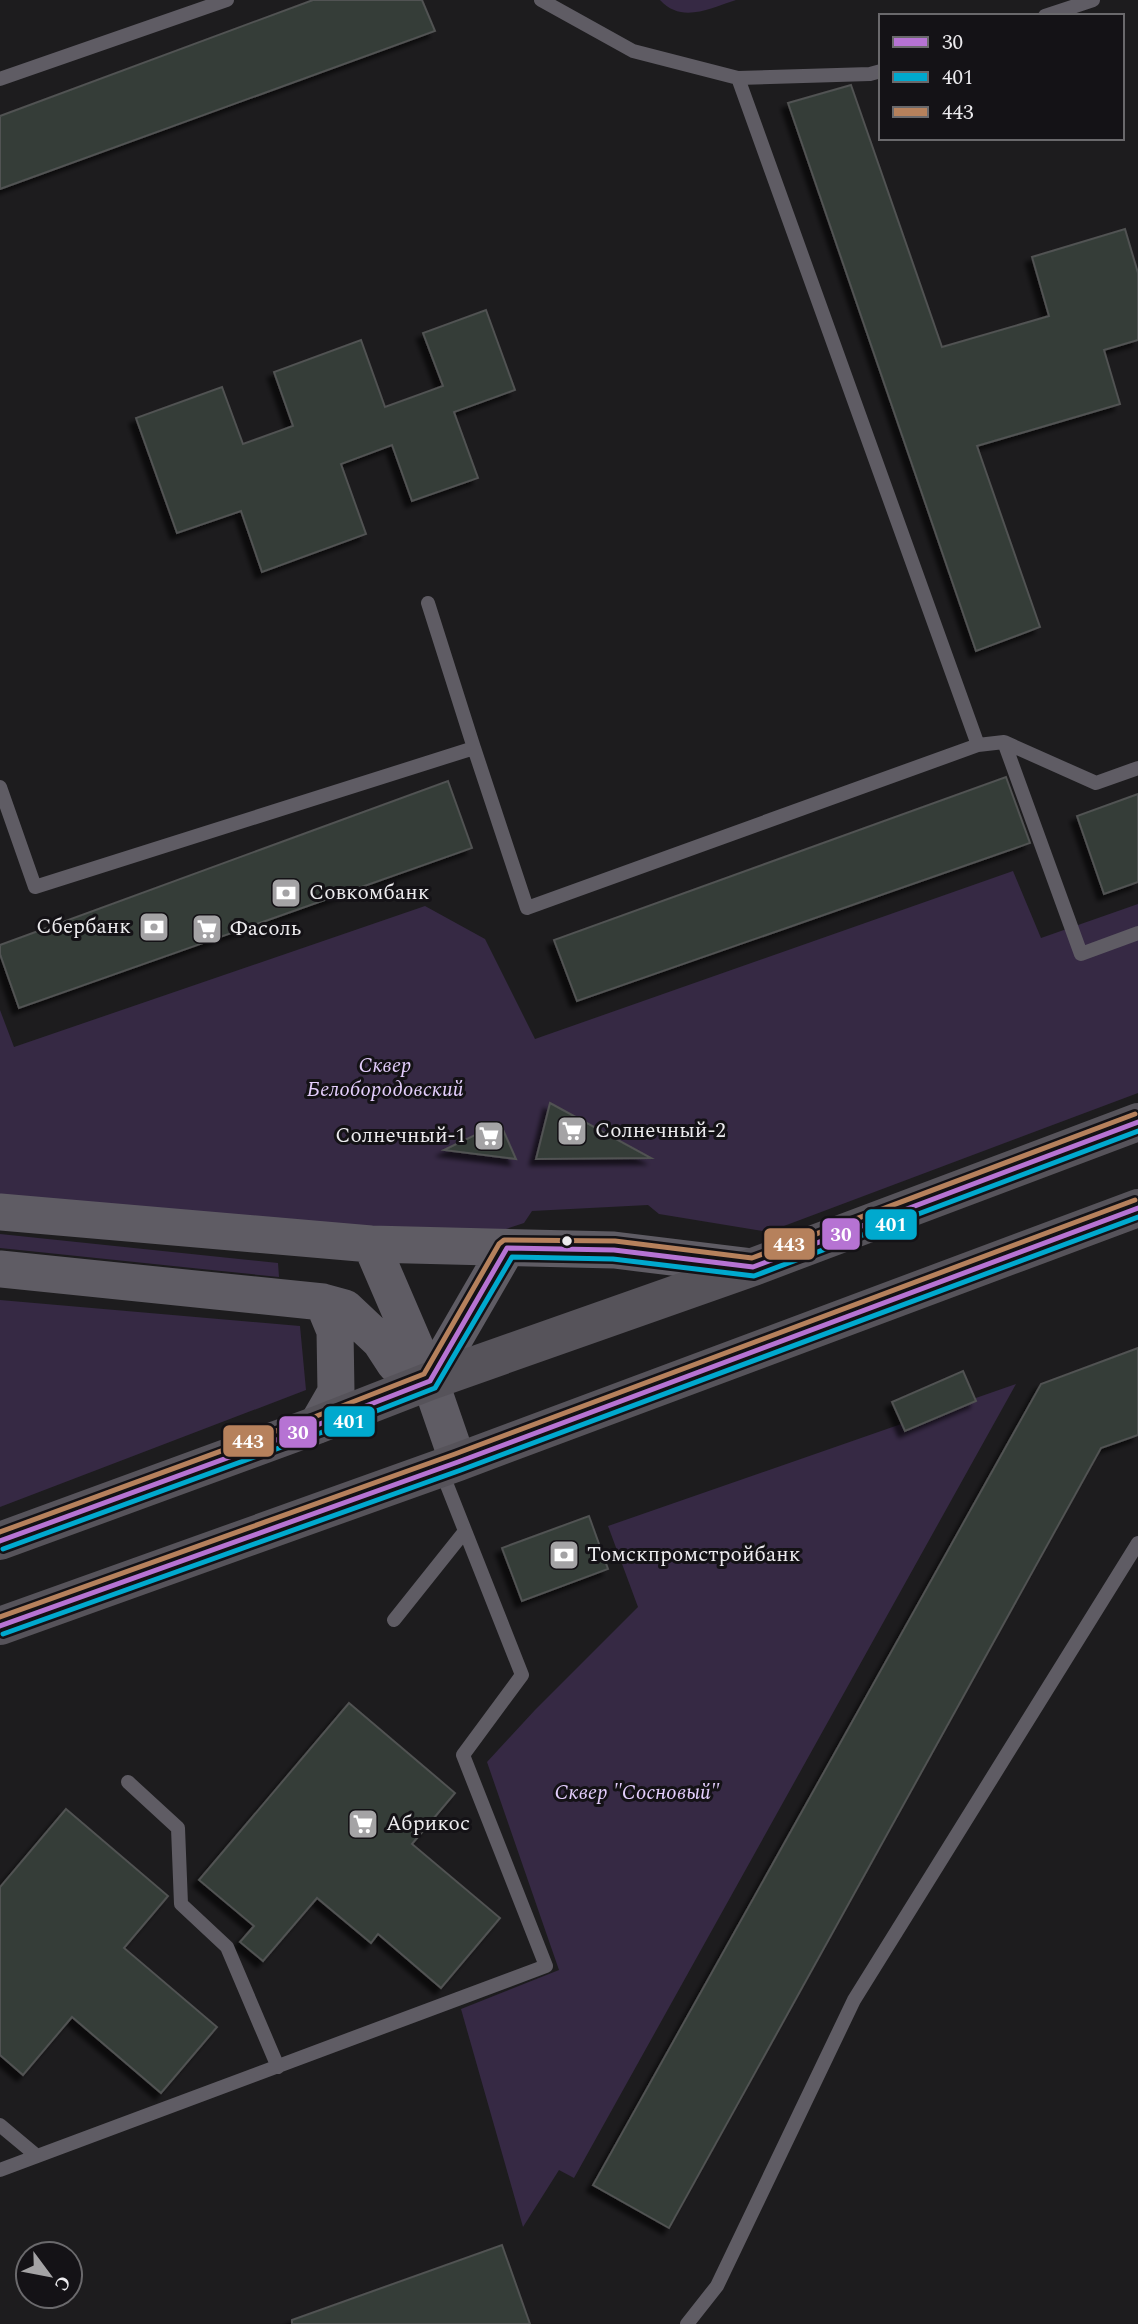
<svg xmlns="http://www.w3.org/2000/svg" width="1138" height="2324" font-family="Spectral,serif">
	<defs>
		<filter id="shadow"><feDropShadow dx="-6" dy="6" stdDeviation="2" flood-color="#0009"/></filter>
	</defs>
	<rect width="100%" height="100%" fill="#1d1c1e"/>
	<path fill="#362944" d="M660,0H736C710,8 682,24 660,0Z
		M1013,871L1041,938L1138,904V1093L768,1232L659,1214L648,1205L532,1211L524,1223L482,1237L0,1199V1010L14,1047L425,906L485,939L535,1039Z
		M0,1234L278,1263L279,1277L0,1248Z
		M0,1300L300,1326L306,1390L0,1507Z
		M1016,1384L574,2178L559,2170L523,2227L461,2009L559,1970L487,1762L535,1710L638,1607L608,1526Z"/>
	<path fill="#343e39" stroke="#515252" stroke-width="2" filter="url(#shadow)" d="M313,0H422L435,31L0,189V116Z
		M851,85L942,347L1049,316L1032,257L1125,229L1138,273V340L1104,350L1120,404L977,446L1040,627L976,651L788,103Z
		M486,310L515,390L454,412L478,478L412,501L392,445L341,464L366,534L262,572L241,511L177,533L136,418L222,387L243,444L293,426L274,372L361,340L385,407L443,386L423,333Z
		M1006,777L1030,843L577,1001L554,940Z
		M448,781L472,848L19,1008L0,954V945Z
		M1138,794V882L1104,894L1077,816Z
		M550,1103L651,1158L536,1159Z
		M500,1123L516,1159L444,1150Z
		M1138,1348V1435L1101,1448L669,2228L593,2185L1041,1384Z
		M963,1371L976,1401L905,1431L892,1402Z
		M589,1516L608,1569L522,1601L502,1548Z
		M349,1703L455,1793L412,1844L500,1918L441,1988L378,1934L371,1943L317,1898L263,1961L240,1942L254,1926L199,1880Z
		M66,1809L168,1896L124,1948L217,2027L161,2093L72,2017L23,2075L0,2055V1887Z
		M502,2245L530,2324H292V2320Z"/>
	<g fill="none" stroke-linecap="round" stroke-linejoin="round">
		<path stroke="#5f5c64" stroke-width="14" d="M541,0L633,51L738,78L870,74L881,71
			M1045,16L1093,0
			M738,78L978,745
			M0,79L227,0
			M428,603L474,748
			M1004,742L1081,954L1138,933
			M0,787L35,887L474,748L527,908L978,745L1004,742L1096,783L1138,768
			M394,1620L465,1531
			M128,1782L178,1828L181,1904L227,1947L278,2067
			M0,2125L37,2156
			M0,2170L546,1966L463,1755L522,1675L441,1470
			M687,2324L717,2286L854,2000L1138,1543"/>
		<path stroke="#5f5c64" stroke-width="37" d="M0,1212L371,1244L614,1250L753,1267
			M371,1244L430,1381L458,1462
			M0,1269L323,1302L345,1308L380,1341L395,1364L430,1381
			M430,1381L507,1248
			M317,1425L336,1392L335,1331L323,1302"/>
		<path stroke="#56535a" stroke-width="38" d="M0,1541L317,1425L430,1381L753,1267L1138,1122
			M0,1626L458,1462L1138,1208"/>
		<g stroke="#141216" stroke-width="10">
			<path id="bus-1" d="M0,1541L317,1425L430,1381L507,1248L614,1250L753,1267L1138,1122
				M0,1626L458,1462L1138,1208"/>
		</g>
		<g stroke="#141216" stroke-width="10">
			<path id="bus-2" d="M3,1549L320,1433L435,1388L512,1257L613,1259L754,1276L1138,1131
				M3,1634L461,1470L1138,1217"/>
		</g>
		<g stroke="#141216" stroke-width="10">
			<path id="bus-3" d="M0,1532L314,1417L424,1374L499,1244L504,1240L615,1241L752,1258L1135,1114
				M0,1617L455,1454L1135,1200"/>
		</g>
		<use href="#bus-1" stroke="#b673d3" stroke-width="5"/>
		<use href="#bus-2" stroke="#00a9ce" stroke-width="5"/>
		<use href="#bus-3" stroke="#b6815c" stroke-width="5"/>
	</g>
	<defs>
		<g id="bank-square" transform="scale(1.575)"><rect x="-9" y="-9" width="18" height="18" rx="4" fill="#a4a3a5" stroke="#141216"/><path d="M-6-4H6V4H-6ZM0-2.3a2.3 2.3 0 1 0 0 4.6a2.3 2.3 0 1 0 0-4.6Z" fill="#fff"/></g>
		<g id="supermarket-square" transform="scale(1.575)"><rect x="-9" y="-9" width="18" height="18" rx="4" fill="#a4a3a5" stroke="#141216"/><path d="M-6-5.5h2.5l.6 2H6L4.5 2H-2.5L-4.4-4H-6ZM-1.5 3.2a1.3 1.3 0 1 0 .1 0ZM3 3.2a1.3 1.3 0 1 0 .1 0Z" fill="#fff"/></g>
	</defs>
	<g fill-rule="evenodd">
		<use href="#bank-square" x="286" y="893"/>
		<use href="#bank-square" x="154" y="927"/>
		<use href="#supermarket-square" x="207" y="929"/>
		<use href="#supermarket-square" x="572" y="1131"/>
		<use href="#supermarket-square" x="489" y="1136"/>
		<use href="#bank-square" x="564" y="1555"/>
		<use href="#supermarket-square" x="363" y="1824"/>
	</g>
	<circle fill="#ecebee" stroke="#141216" stroke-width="2.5" cx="567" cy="1241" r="6"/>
	<g text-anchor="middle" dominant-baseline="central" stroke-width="6" stroke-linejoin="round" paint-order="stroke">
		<g font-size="21" fill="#ecebee" stroke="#141216" text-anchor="start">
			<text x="309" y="893">Совкомбанк</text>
			<text x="131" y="927" text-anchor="end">Сбербанк</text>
			<text x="230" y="929">Фасоль</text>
			<text x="595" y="1131">Солнечный-2</text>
			<text x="466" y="1136" text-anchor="end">Солнечный-1</text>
			<text x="587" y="1555">Томскпромстройбанк</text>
			<text x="386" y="1824">Абрикос</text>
		</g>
		<g font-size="21" font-style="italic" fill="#e4cefd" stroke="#141216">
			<text x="385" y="1066">Сквер<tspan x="385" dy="24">Белобородовский</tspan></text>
			<text x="637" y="1793">Сквер "Сосновый"</text>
		</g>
	</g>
	<g stroke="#141216" stroke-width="2.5">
		<rect x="864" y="1208" width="54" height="33" rx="7" fill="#00a9ce"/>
		<rect x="821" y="1217" width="40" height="34" rx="7" fill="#b673d3"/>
		<rect x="763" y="1227" width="53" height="34" rx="7" fill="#b6815c"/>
		<rect x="323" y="1405" width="53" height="33" rx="7" fill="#00a9ce"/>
		<rect x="278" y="1415" width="40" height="34" rx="7" fill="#b673d3"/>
		<rect x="222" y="1424" width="53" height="34" rx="7" fill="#b6815c"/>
	</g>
	<g font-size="19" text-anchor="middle" font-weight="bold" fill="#fff">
		<text x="891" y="1231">401</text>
		<text x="841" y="1241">30</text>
		<text x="789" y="1251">443</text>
		<text x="349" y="1428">401</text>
		<text x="298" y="1439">30</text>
		<text x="248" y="1448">443</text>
	</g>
	<rect x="879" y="14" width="245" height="126" fill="#141216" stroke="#6a696c" stroke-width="2"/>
	<rect x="893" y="37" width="35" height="10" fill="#b673d3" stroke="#6a696c" stroke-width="2"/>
	<text x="942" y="49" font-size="21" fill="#ecebee">30</text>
	<rect x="893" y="72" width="35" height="10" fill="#00a9ce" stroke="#6a696c" stroke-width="2"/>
	<text x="942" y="84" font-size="21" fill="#ecebee">401</text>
	<rect x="893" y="107" width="35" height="10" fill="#b6815c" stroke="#6a696c" stroke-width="2"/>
	<text x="942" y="119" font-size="21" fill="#ecebee">443</text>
	<g transform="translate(49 2275) rotate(122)"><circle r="33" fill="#141216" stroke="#6a696c" stroke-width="2"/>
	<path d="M0-5L12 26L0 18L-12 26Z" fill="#a4a3a5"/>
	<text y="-10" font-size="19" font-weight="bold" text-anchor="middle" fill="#ecebee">С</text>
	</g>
</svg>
